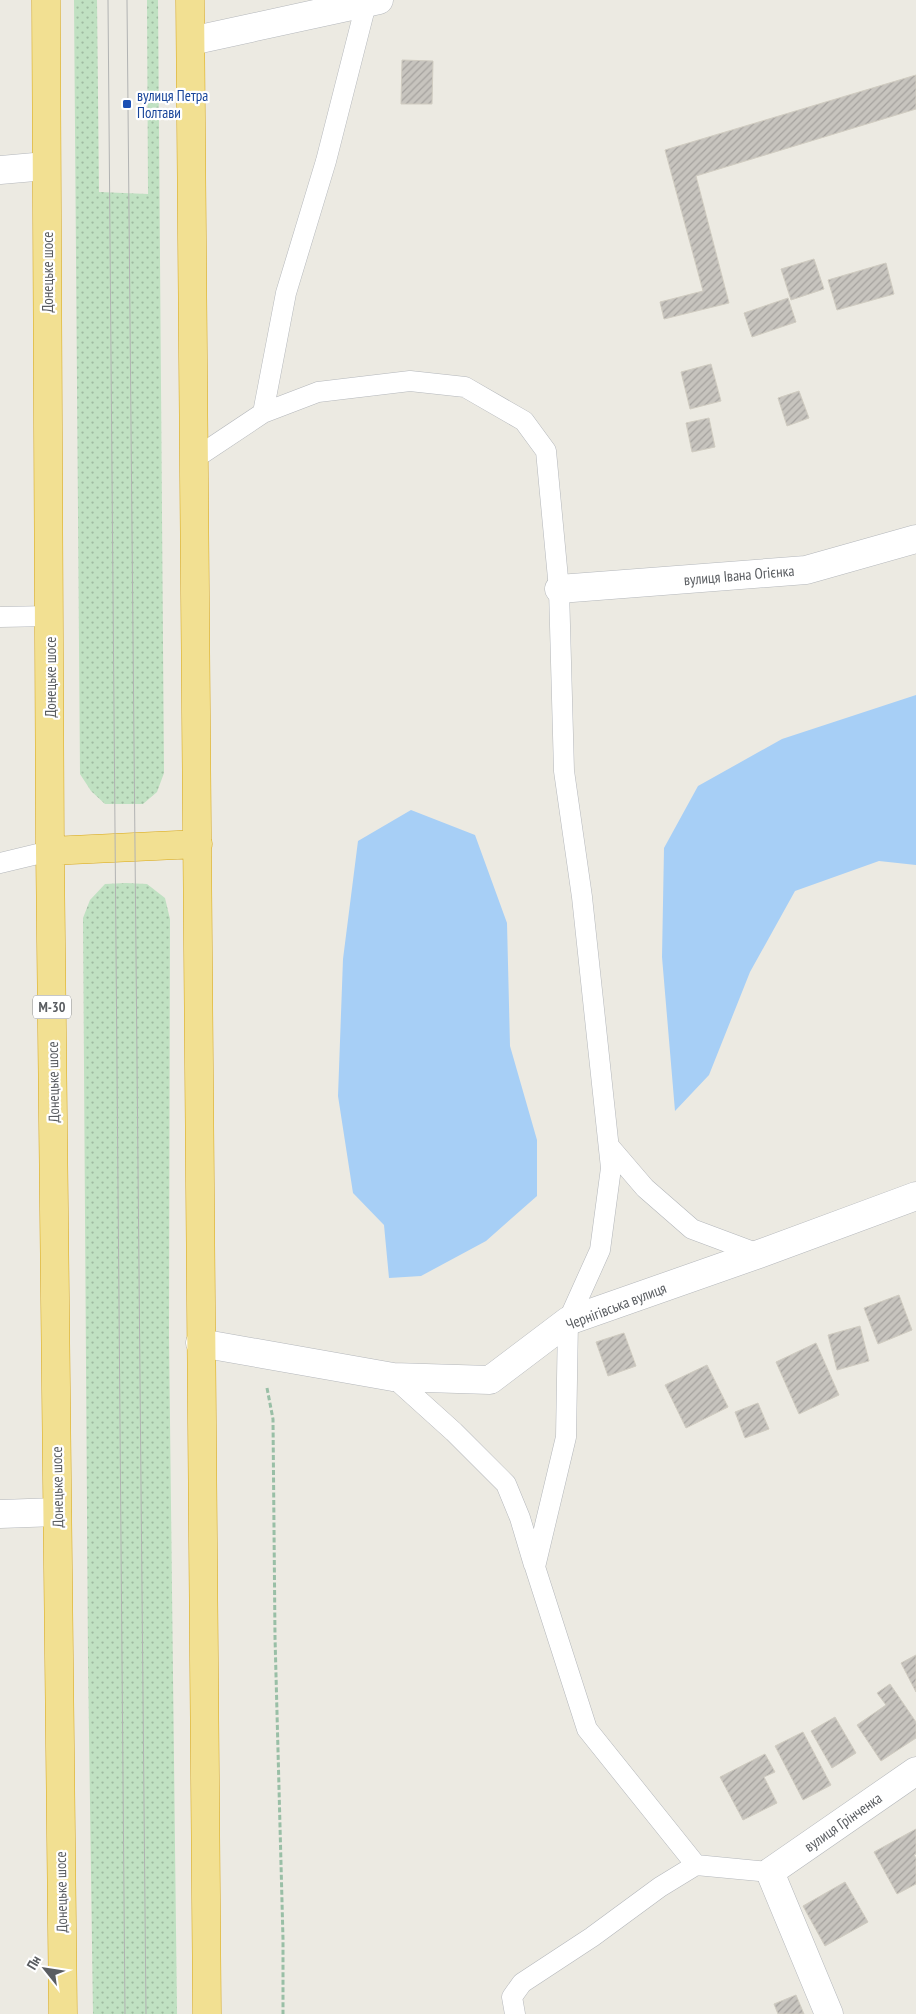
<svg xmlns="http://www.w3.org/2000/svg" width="916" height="2014" font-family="'PT Sans Narrow',sans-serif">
	<defs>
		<pattern id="grass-dots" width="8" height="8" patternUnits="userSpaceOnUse" patternTransform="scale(1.25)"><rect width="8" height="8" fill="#c0e1c2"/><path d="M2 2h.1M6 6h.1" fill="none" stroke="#9fbaa1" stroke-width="1.8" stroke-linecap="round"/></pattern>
		<pattern id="building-hatch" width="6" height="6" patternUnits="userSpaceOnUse" patternTransform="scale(1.25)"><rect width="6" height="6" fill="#c7c4be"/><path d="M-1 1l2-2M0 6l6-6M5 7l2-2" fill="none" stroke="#a5a29e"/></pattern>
	</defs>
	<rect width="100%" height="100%" fill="#eceae2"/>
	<path fill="url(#grass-dots)" d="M74,0H97L99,192L148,194L147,0H158L164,773L157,792L143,804H105L91,791L80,774Z
		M126,883L147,884L165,898L170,919L169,1336L177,2014H93L88,1662L83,918L90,900L105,884Z"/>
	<path fill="#a7cff6" d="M916,695V865L879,861L795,891L750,972L709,1075L675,1111L662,957L664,848L698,786L782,739Z
		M411,810L475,835L507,923L510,1046L537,1140V1196L486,1241L421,1276L389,1278L384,1225L353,1193L338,1096L343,959L358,841Z"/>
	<path fill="url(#building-hatch)" stroke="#d0ccc1" d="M402,60L433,61L432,104H401Z
		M916,75V109L696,176L729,303L664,319L660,302L703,291L665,150Z
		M814,259L824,289L791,300L781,269Z
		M886,263L894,294L837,310L828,280Z
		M788,298L796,322L752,337L744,313Z
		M711,364L721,401L690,409L681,372Z
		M799,391L809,418L787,426L778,398Z
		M709,418L715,447L692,452L686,423Z
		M899,1295L912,1330L878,1344L864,1308Z
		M860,1326L869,1361L837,1370L828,1335Z
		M624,1333L636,1366L608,1376L596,1342Z
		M816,1343L839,1395L799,1414L776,1362Z
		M707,1365L728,1407L686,1428L665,1385Z
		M758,1403L769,1429L745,1438L735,1412Z
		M916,1655V1692L901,1663Z
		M890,1684L916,1722V1738L881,1761L857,1725L886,1705L877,1693Z
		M835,1717L856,1753L832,1768L811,1731Z
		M803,1732L831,1785L803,1800L775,1746Z
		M765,1754L775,1772L764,1777L777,1803L743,1820L720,1777Z
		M916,1829V1854L914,1855L916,1858V1884L897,1894L874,1852Z
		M845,1882L868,1922L825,1946L803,1906Z
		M796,1995L804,2014H778L774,2004Z"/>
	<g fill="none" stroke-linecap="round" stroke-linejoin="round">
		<g stroke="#b4b7bb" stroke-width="21">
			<path id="lane" d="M366,4L326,161L286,293L263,413L318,392L410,381L465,387L524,421L546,451L559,589L564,771L582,897L611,1168L600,1250L568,1321L566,1437L535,1567L587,1729L696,1865L770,1872
				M194,459L263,413
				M0,617L50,616
				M0,863L50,851
				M609,1146L645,1188L692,1229L759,1254
				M393,1377L454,1432L506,1484L520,1518L534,1565
				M515,2014L512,1997L522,1983L592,1937L660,1887L696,1865"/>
		</g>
		<g stroke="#b4b7bb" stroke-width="29">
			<path id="street" d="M191,41L379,0
				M0,170L46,166
				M559,589L806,570L916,539
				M200,1343L393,1377L490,1380L568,1321L759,1254L916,1196
				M0,1514L57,1512
				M829,2014L770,1872L916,1771"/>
		</g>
		<g stroke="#d8a716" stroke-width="29">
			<path id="highway" d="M46,0L50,851L63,2014
				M190,0L207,2014
				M50,851L198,844"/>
		</g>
		<path stroke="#99bfa6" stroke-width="3" stroke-dasharray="5 2.5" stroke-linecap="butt" d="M267,1388L273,1419L275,1637L283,1939V2014"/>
		<use href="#lane" stroke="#fff" stroke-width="20"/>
		<use href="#street" stroke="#fff" stroke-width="28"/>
		<use href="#highway" stroke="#f2e092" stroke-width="28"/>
		<path stroke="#b2b3b3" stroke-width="1" d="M108,0L125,2014
			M127,0L146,2014"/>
	</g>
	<rect fill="#1a4fb4" stroke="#fff" stroke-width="2" x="122" y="99" width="10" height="10" rx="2.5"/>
	<g text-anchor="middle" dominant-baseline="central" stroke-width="4.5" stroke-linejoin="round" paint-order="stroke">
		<rect fill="#fff" stroke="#8c8e90" stroke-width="1" x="33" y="995.5" width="38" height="23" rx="4"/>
		<g font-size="14" font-weight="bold" fill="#5a5d61">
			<text x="52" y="1007">М-30</text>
		</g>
		<g font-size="15" fill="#164399" stroke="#fff" text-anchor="start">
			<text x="137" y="95">вулиця Петра<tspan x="137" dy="17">Полтави</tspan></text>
		</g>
		<g font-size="15" fill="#5a5d61" stroke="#fff">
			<text transform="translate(47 272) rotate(-90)">Донецьке шосе</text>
			<text transform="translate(739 575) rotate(-5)">вулиця Івана Огієнка</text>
			<text transform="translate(50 677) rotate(-90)">Донецьке шосе</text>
			<text transform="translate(53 1082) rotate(-91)">Донецьке шосе</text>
			<text transform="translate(616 1306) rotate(-21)">Чернігівська вулиця</text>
			<text transform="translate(57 1487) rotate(-91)">Донецьке шосе</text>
			<text transform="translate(843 1822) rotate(-35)">вулиця Грінченка</text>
			<text transform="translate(61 1892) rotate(-91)">Донецьке шосе</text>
		</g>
	</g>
	<g transform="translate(45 1969) rotate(300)" stroke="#ffffff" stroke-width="4" paint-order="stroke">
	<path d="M0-4L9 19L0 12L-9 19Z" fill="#5a5d61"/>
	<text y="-8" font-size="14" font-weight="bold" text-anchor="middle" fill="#5a5d61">Пн</text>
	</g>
</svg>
